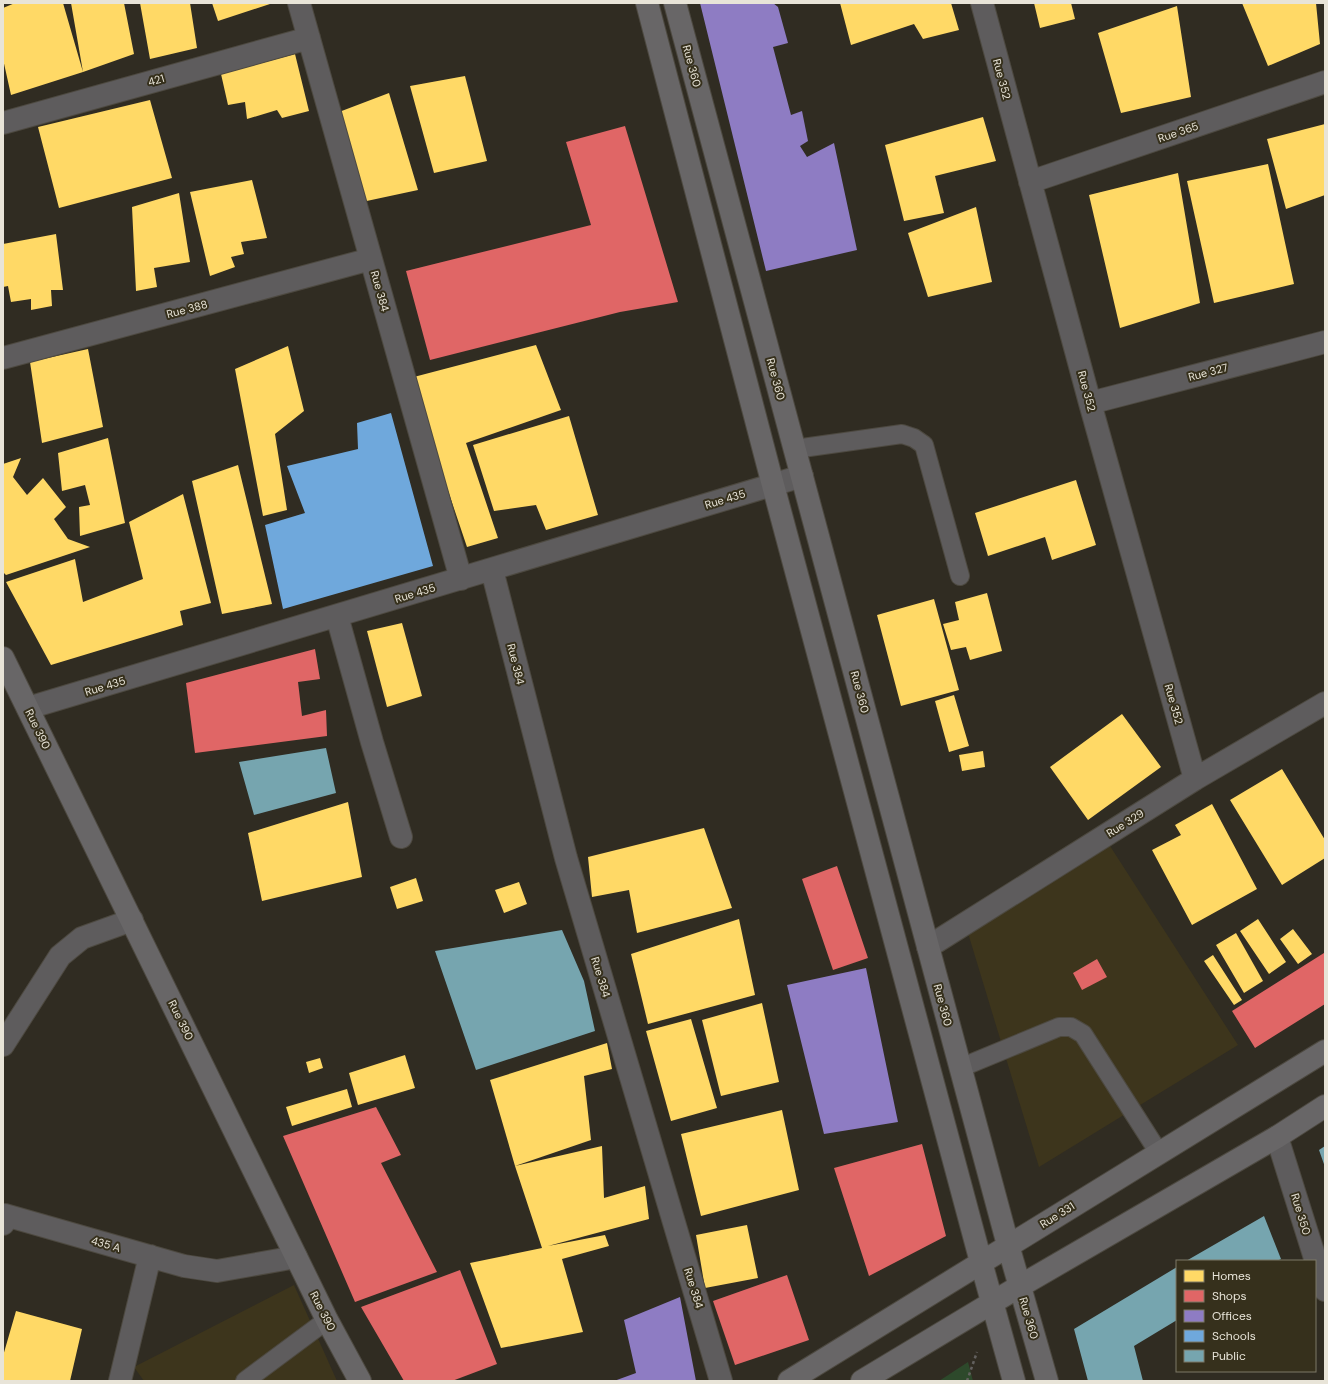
<svg xmlns="http://www.w3.org/2000/svg" width="1328" height="1384" font-family="'DM Sans',sans-serif">
	<rect width="100%" height="100%" fill="#302c22"/>
	<path fill="#3d351c" d="M1110,846L1238,1045L1039,1167L968,933Z
		M294,1285L337,1381H144L134,1367Z"/>
	<path fill="#2d492b" d="M968,1362L973,1381H939Z"/>
	<path fill="#ffd966" d="M15,3H63L83,72L71,3H124L134,54L83,72L11,95L3,59V8Z
		M140,3H190L197,48L150,59Z
		M212,3H273L218,21Z
		M840,3H951L959,30L923,39L914,24L851,45Z
		M1034,3H1071L1075,19L1040,28Z
		M1242,3H1316L1320,44L1268,66Z
		M1177,6L1191,97L1121,113L1098,33Z
		M295,54L309,111L282,118L277,110L247,119L245,102L228,105L221,74Z
		M465,76L487,161L434,173L410,86Z
		M389,93L418,190L362,202L339,112Z
		M150,100L172,178L59,208L38,127Z
		M983,117L996,161L935,176L944,213L904,221L885,145Z
		M1325,124V195L1286,209L1267,139Z
		M1268,164L1294,284L1214,303L1187,181Z
		M1178,173L1200,303L1120,328L1089,195Z
		M252,180L267,238L241,242L244,254L231,257L235,267L210,276L190,192Z
		M179,193L190,262L154,268L157,287L136,291L132,207Z
		M976,207L992,282L928,297L908,233Z
		M56,234L63,290H51L52,306L31,310V299L11,302L8,286L3,287V244Z
		M536,345L561,410L466,443L498,538L467,547L410,378Z
		M288,346L304,411L275,434L287,510L263,516L235,369Z
		M88,349L103,427L42,443L30,362Z
		M569,416L598,515L546,530L536,505L494,511L473,445Z
		M108,438L125,523L80,536L79,507L90,505L85,485L62,491L58,453Z
		M21,458L13,477L27,495L43,478L66,507L54,519L68,539L90,547L6,575L3,572V464Z
		M238,465L272,604L222,614L192,481Z
		M1076,480L1096,545L1052,560L1045,537L988,556L975,513Z
		M183,494L211,603L180,611L183,625L51,665L6,582L75,559L83,602L143,579L129,522Z
		M987,593L1002,651L970,660L966,647L951,650L943,624L959,620L955,602Z
		M934,599L959,690L901,706L877,615Z
		M402,623L422,696L387,707L367,631Z
		M954,695L969,746L949,752L935,701Z
		M1122,714L1161,767L1088,820L1050,767Z
		M983,751L985,767L962,771L959,755Z
		M1282,769L1325,840V858L1282,885L1230,800Z
		M348,802L362,877L262,901L248,833Z
		M1212,804L1257,889L1192,925L1152,850L1181,835L1175,825Z
		M704,828L732,908L637,933L629,890L592,897L588,857Z
		M416,878L423,901L397,909L390,887Z
		M519,882L527,904L504,913L495,890Z
		M739,919L755,995L648,1024L631,954Z
		M1258,919L1286,962L1269,974L1240,931Z
		M1293,929L1312,954L1298,964L1280,939Z
		M1236,933L1263,981L1244,993L1216,945Z
		M1213,955L1242,1000L1234,1005L1204,961Z
		M762,1003L779,1082L721,1096L702,1020Z
		M691,1019L717,1108L671,1121L646,1031Z
		M607,1043L612,1069L584,1076L591,1140L515,1166L602,1146L604,1198L645,1186L649,1219L548,1246L605,1235L609,1246L562,1259L583,1332L501,1348L470,1263L542,1248L515,1166L490,1080Z
		M405,1055L415,1088L358,1105L349,1073Z
		M320,1058L323,1068L309,1073L306,1062Z
		M347,1089L352,1107L292,1126L286,1107Z
		M782,1110L799,1190L701,1216L681,1134Z
		M747,1225L758,1278L705,1288L696,1235Z
		M16,1311L82,1329L70,1381H3V1356Z"/>
	<path fill="#e06666" d="M625,126L678,302L620,312L430,360L406,271L591,225L566,142Z
		M315,649L320,679L298,682L302,716L326,710L327,736L195,753L186,683Z
		M837,866L868,958L833,970L802,879Z
		M1324,953L1325,1004L1255,1048L1232,1011Z
		M1097,959L1107,977L1082,990L1073,973Z
		M376,1107L401,1155L381,1163L437,1272L355,1302L283,1136Z
		M922,1144L946,1236L869,1276L834,1168Z
		M460,1270L497,1364L452,1381H404L361,1307Z
		M787,1275L809,1340L735,1365L713,1301Z"/>
	<path fill="#8e7cc3" d="M700,3H773L778,7L788,43L773,47L791,115L802,111L808,141L800,146L807,157L834,143L857,250L766,271Z
		M866,968L898,1122L824,1134L787,985Z
		M680,1297L696,1381H614L636,1373L624,1320Z"/>
	<path fill="#6fa8dc" d="M391,413L433,566L283,609L265,525L305,513L287,466L358,449L357,423Z"/>
	<path fill="#76a5af" d="M326,748L336,793L254,815L239,762Z
		M562,930L584,981L595,1031L476,1070L435,951Z
		M1325,1146V1167L1319,1150Z
		M1264,1216L1281,1259L1277,1261H1186Z
		M1177,1267V1320L1134,1346L1143,1381H1088L1074,1329Z"/>
	<g fill="none" stroke-linecap="round" stroke-linejoin="round">
		<g stroke="#4d4940" stroke-width="20">
			<path id="lane" d="M795,449L902,434L914,438L924,445L960,576
				M960,1068L1059,1027H1071L1083,1034L1159,1153
				M245,1381L327,1320"/>
		</g>
		<g stroke="#4d4940" stroke-width="24">
			<path id="street" d="M299,3L461,579
				M982,3L1090,403L1195,779
				M3,123L309,38
				M1030,182L1325,82
				M3,358L371,259
				M1090,403L1325,342
				M492,570L566,858L721,1381
				M337,616L372,742L401,837
				M28,708L802,476
				M928,947L1195,779L1325,703
				M3,1045L60,956L82,938L132,920
				M1277,1137L1325,1290
				M3,1224L5,1215L184,1266L217,1271L296,1257
				M120,1381L150,1256"/>
		</g>
		<g stroke="#4d4940" stroke-width="24">
			<path id="secondary" d="M647,3L773,485L981,1262L1014,1381
				M675,3L1008,1245L1047,1381
				M3,658L327,1320L360,1381
				M789,1381L1325,1051
				M862,1381L1020,1286L1277,1137L1325,1106"/>
		</g>
		<path stroke="#63615f" stroke-width="2.5" stroke-dasharray="3 3" stroke-linecap="butt" d="M967,1381L977,1352"/>
		<use href="#lane" stroke="#5e5c5d" stroke-width="18"/>
		<use href="#street" stroke="#5e5c5d" stroke-width="22"/>
		<use href="#secondary" stroke="#686667" stroke-width="22"/>
	</g>
	<g text-anchor="middle" dominant-baseline="central" stroke-width="4" stroke-linejoin="round" paint-order="stroke">
		<g font-size="11" fill="#e8e4d8" stroke="#36301c">
			<text transform="translate(692 66) rotate(75)">Rue 360</text>
			<text transform="translate(1002 79) rotate(75)">Rue 352</text>
			<text transform="translate(156 80) rotate(-16)">421</text>
			<text transform="translate(1178 132) rotate(-19)">Rue 365</text>
			<text transform="translate(380 291) rotate(74)">Rue 384</text>
			<text transform="translate(187 309) rotate(-15)">Rue 388</text>
			<text transform="translate(1208 372) rotate(-15)">Rue 327</text>
			<text transform="translate(776 379) rotate(75)">Rue 360</text>
			<text transform="translate(1087 391) rotate(75)">Rue 352</text>
			<text transform="translate(725 499) rotate(-17)">Rue 435</text>
			<text transform="translate(415 593) rotate(-17)">Rue 435</text>
			<text transform="translate(516 664) rotate(76)">Rue 384</text>
			<text transform="translate(105 686) rotate(-17)">Rue 435</text>
			<text transform="translate(860 692) rotate(75)">Rue 360</text>
			<text transform="translate(1174 704) rotate(74)">Rue 352</text>
			<text transform="translate(38 729) rotate(64)">Rue 390</text>
			<text transform="translate(1125 823) rotate(-32)">Rue 329</text>
			<text transform="translate(601 977) rotate(73)">Rue 384</text>
			<text transform="translate(943 1005) rotate(75)">Rue 360</text>
			<text transform="translate(181 1020) rotate(64)">Rue 390</text>
			<text transform="translate(1301 1214) rotate(73)">Rue 350</text>
			<text transform="translate(1057 1215) rotate(-32)">Rue 331</text>
			<text transform="translate(106 1244) rotate(16)">435 A</text>
			<text transform="translate(694 1288) rotate(73)">Rue 384</text>
			<text transform="translate(323 1311) rotate(63)">Rue 390</text>
			<text transform="translate(1029 1318) rotate(74)">Rue 360</text>
		</g>
	</g>
	<rect width="1328" height="1384" fill="none" stroke="#e8e4d8" stroke-width="8"/>
	<rect x="1176" y="1260" width="140" height="112" fill="#36301c" stroke="#7d7867"/>
	<rect x="1184" y="1270" width="20" height="12" fill="#ffd966" stroke="#7d7867"/>
	<text x="1212" y="1280" font-size="12" fill="#e8e4d8">Homes</text>
	<rect x="1184" y="1290" width="20" height="12" fill="#e06666" stroke="#7d7867"/>
	<text x="1212" y="1300" font-size="12" fill="#e8e4d8">Shops</text>
	<rect x="1184" y="1310" width="20" height="12" fill="#8e7cc3" stroke="#7d7867"/>
	<text x="1212" y="1320" font-size="12" fill="#e8e4d8">Offices</text>
	<rect x="1184" y="1330" width="20" height="12" fill="#6fa8dc" stroke="#7d7867"/>
	<text x="1212" y="1340" font-size="12" fill="#e8e4d8">Schools</text>
	<rect x="1184" y="1350" width="20" height="12" fill="#76a5af" stroke="#7d7867"/>
	<text x="1212" y="1360" font-size="12" fill="#e8e4d8">Public</text>
</svg>
